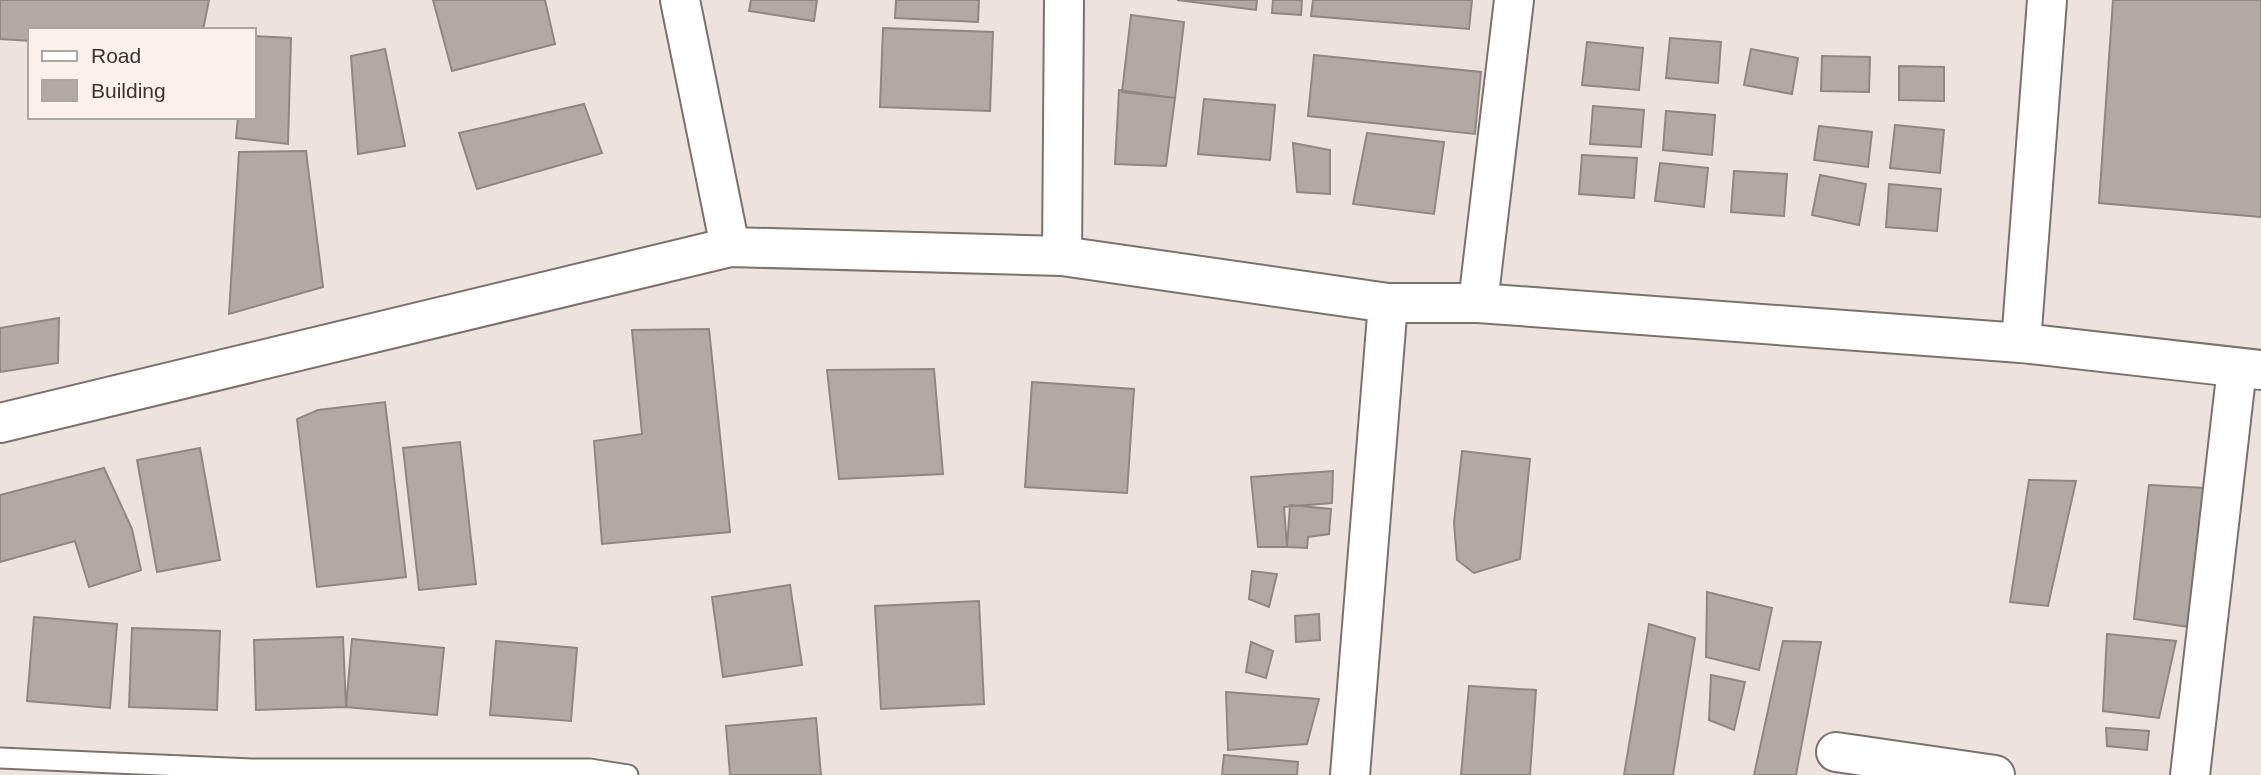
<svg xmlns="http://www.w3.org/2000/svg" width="2261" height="775" font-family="Helvetica,sans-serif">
	<rect width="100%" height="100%" fill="#eee2de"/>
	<path fill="#b3a9a4" stroke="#918682" stroke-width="2" d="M0,0H209L203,30H30V41L0,39Z
		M433,0H545L555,44L452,71Z
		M751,0H817L814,21L749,11Z
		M896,0H979L978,22L895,18Z
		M1177,0H1257L1256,10Z
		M1273,0H1302L1301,15L1272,13Z
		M1313,0H1472L1469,29L1311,16Z
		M2113,0H2261V217L2099,203Z
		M1131,15L1184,22L1175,98L1122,92Z
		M883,28L993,32L990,111L880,107Z
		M254,36L291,38L288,144L236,138L238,117H254Z
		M1670,38L1721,42L1718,83L1666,78Z
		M1587,42L1643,48L1639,90L1582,85Z
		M385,49L405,146L358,154L351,56Z
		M1751,49L1798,58L1792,94L1744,85Z
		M1314,55L1481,72L1475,134L1308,116Z
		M1822,56L1870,57L1869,92L1821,91Z
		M1899,66L1944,67V101L1899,100Z
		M1119,90L1175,98L1166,166L1115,164Z
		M1204,99L1275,105L1270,160L1198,154Z
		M584,104L602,153L477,189L459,133Z
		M1593,106L1644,110L1641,147L1590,144Z
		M1666,111L1715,115L1712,155L1663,150Z
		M1895,125L1944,130L1940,173L1890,168Z
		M1819,126L1872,132L1868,167L1814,160Z
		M1367,133L1444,142L1434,214L1353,204Z
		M1293,143L1330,150V194L1297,192Z
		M306,151L323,287L229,314L239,152Z
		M1582,155L1637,158L1634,198L1579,194Z
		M1660,163L1708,168L1704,207L1655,201Z
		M1734,171L1787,174L1784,216L1731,212Z
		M1820,175L1866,184L1859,225L1812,215Z
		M1889,184L1941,189L1937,231L1886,227Z
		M59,318L58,363L0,372V328Z
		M709,329L730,532L602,544L594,441L642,434L632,330Z
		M934,369L943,474L839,479L827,370Z
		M1032,382L1134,389L1127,493L1025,487Z
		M385,402L406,577L317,587L297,419L318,410Z
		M460,442L476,584L419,590L403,448Z
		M200,448L220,560L157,572L137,460Z
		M1462,451L1530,459L1520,559L1474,573L1457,560L1454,523Z
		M104,468L132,529L141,570L89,587L75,541L0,562V495Z
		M1333,471L1332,503L1284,507L1287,547H1258L1251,477Z
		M2029,480L2076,481L2048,606L2010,602Z
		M2149,485L2205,488L2189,627L2134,619Z
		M1290,505L1331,509L1329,534L1308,537L1307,548L1287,547Z
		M1252,571L1277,574L1269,607L1249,599Z
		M790,585L802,665L723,677L712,597Z
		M1707,592L1772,608L1759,670L1706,657Z
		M979,601L984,704L881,709L875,606Z
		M1319,614L1320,640L1296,642L1295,616Z
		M34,617L117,624L110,708L27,701Z
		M1649,624L1695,638L1673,775H1624Z
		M132,628L220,631L217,710L129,707Z
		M2107,634L2176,641L2159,718L2103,711Z
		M343,637L346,707L256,710L254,640Z
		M352,639L444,648L437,715L346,707Z
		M496,641L577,648L571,721L490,715Z
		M1783,641L1821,642L1796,775H1754Z
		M1251,642L1273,651L1266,678L1246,672Z
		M1711,675L1745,682L1734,730L1709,720Z
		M1469,686L1536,690L1530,775H1461Z
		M1226,692L1319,699L1307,744L1228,750Z
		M816,718L821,775H730L726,726Z
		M2106,728L2149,731L2147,750L2107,746Z
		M1224,755L1298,762L1297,775H1222Z"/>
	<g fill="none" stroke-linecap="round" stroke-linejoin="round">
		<g stroke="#7b716d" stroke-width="23">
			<path id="service" d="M0,758L252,769H590L628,775"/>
		</g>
		<g stroke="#7b716d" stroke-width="42">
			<path id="minor" d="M680,0L730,247
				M1062,256L1064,0
				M1478,303L1514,0
				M2021,343L2047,0
				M1836,752L1995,775
				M1350,775L1388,303
				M2190,775L2237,368"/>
		</g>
		<g stroke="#7b716d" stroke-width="42">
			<path id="secondary" d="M0,423L730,247L1062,256L1388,303H1478L2021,343L2261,370"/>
		</g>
		<use href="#service" stroke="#fff" stroke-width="19"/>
		<use href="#minor" stroke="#fff" stroke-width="38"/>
		<use href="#secondary" stroke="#fff" stroke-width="38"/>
	</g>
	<rect x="28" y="28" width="228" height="91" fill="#fbf0eb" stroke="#ada5a1" stroke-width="2"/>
	<rect x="42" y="51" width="35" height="10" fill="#ffffff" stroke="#ada5a1" stroke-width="2"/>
	<text x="91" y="63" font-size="21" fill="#393432">Road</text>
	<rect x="42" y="80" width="35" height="21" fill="#b3a9a4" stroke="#ada5a1" stroke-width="2"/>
	<text x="91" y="98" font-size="21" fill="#393432">Building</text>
</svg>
